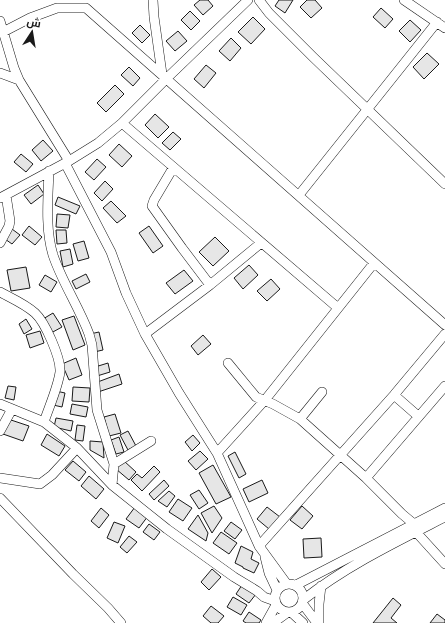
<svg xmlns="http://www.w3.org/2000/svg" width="445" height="623" font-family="'Crimson Pro',Cairo,serif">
	<rect width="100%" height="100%" fill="#fff"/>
	<path fill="#e6e6e6" stroke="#1a1a1a" d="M200,0H208L213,6L203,15L194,5Z
		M279,0H293L285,13L275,6Z
		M307,0H315L322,8L311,18L300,7Z
		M381,8L393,19L385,28L373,17Z
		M190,11L200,21L191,30L181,20Z
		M253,17L265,29L251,44L238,32Z
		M410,20L421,30L410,42L399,31Z
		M140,25L150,35L142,43L132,33Z
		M178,31L187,41L175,51L166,41Z
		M231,38L241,48L230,61L219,51Z
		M427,53L439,64L424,79L413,67Z
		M206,65L216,73L204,88L194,79Z
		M129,67L140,78L133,86L121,75Z
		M115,85L124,94L106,112L97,103Z
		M155,114L169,127L158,138L145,125Z
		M173,132L181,139L170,150L162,143Z
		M43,140L53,151L41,161L32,150Z
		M119,144L132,156L122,167L109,155Z
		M21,154L33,164L26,172L14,162Z
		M97,159L106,167L94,180L85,172Z
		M105,181L113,189L102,201L94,193Z
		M38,185L44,194L31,204L24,195Z
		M58,197L80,206L76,214L55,205Z
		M111,201L126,216L117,223L103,208Z
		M57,214L70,215L68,228L56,227Z
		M29,226L42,237L35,245L22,235Z
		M149,226L163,246L153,253L139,233Z
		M12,229L20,235L12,244L5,239Z
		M56,230H66L67,243L57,244Z
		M215,237L229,251L213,266L199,252Z
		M84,241L89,258L78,261L73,244Z
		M70,249L73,264L63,267L60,251Z
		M249,265L258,275L243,289L234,278Z
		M26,267L30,288L11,291L7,270Z
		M184,270L193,281L175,294L166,283Z
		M86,274L90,282L76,289L72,281Z
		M45,275L57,282L51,292L39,285Z
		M271,279L280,289L267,301L257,291Z
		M53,313L62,327L51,333L43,319Z
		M74,316L85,345L73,350L62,320Z
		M26,319L32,329L24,334L19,324Z
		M40,331L44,343L30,348L26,335Z
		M99,332L103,350L94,352L90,334Z
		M203,335L211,344L198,355L191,346Z
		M76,358L82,375L69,380L62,364Z
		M108,363L110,372L97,376L95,367Z
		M119,374L122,384L98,392L95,383Z
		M8,386L16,387L14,400L5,398Z
		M73,387L90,388L89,402L72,401Z
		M56,391L65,393L62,407L53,405Z
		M72,404L88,407L86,417L70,414Z
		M115,414L121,433L109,436L104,417Z
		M56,418L73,421L71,431L54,427Z
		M8,419L29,426L23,441L3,434Z
		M77,425L85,426L83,441L75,440Z
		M128,431L136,446L128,450L120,435Z
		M47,434L65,446L59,456L41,445Z
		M193,435L200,443L192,451L185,442Z
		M119,437L124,452L116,454L111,440Z
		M90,441L103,442L104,458L90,450Z
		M200,451L208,459L196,470L188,461Z
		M235,452L246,474L239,478L228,456Z
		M73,461L86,472L79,481L65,470Z
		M124,461L136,472L129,480L116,469Z
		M213,465L231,497L216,504L199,473Z
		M154,466L160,472L142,491L131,480L137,474L142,478Z
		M89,476L104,489L96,499L81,486Z
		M164,480L169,486L154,500L149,494Z
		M262,480L268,493L249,502L243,489Z
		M199,490L208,503L199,509L190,495Z
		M169,491L175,496L167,507L158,501Z
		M178,499L192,508L183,521L169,512Z
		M214,506L222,518L212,533L201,513Z
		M302,506L313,516L302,529L290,520Z
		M135,507L148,516L139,528L126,519Z
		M267,507L280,517L269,529L257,519Z
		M101,508L109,515L99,528L91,521Z
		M198,515L208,533L206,541L188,529Z
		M114,522L125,526L118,543L107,538Z
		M231,522L242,530L235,539L224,531Z
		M149,524L160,532L154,540L143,532Z
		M221,532L237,543L229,554L213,543Z
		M129,536L137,542L127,553L120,547Z
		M321,538L322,557L304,558L303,539Z
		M241,546L253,552L251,559L259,563L254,573L243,568V567L235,563Z
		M212,569L221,577L209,590L201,582Z
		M242,585L256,594L249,603L236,594Z
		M233,597L247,605L241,615L227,607Z
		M393,598L401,605L391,618L397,623H373Z
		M211,606L224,616L218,623H211L203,616Z
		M249,612L261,620L259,623H246L243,621Z
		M437,614L445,620V623H430Z"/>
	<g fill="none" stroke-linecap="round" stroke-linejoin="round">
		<g stroke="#1a1a1a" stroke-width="10">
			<path id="minor" d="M153,0L154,17L162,74
				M259,0L269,13L313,57L445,184
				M404,0L445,28
				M0,21L14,68L19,80L69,161
				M3,32L30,18L57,8H86L445,325
				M0,73L19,80
				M122,123L338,308
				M65,163L111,252L126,293L145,334L179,393L217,453L259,546L286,583
				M173,168L154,200L152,206L182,248L210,285
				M49,171C48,198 45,229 53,255C62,282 79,307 89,334L92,345L97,410L114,464L112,485
				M299,195L437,22
				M0,198L69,161L98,143L122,123L167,78L248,0
				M0,243L9,226L10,221L6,195
				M0,292C11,298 25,304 35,313C45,322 61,358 60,372C58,387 49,407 44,422
				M145,334L210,285L261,243
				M228,363L256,397L273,404L300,419L366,478L402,514L414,524
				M394,395L418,416
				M0,404L44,422L77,448L112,485L167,529L234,577L257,591L264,597L275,601
				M300,419L322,392
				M0,431L12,409
				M217,453L265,400L374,263
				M114,464L151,441
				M0,478L40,484L52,475L77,448
				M366,478L445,386
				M0,498L73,574L108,608L121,623
				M416,532L445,564
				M259,546L394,395L445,334
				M265,557L269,573L277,590
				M275 598a14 14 0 1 1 28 0a14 14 0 1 1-28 0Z
				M296,585L445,508
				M303,600C346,566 396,542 445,517
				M302,603L317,623
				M291,612L303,623
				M266,623L276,605
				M273,623L288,612
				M319,623V604L321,586"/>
		</g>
		<use href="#minor" stroke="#fff" stroke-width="9"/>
	</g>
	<g transform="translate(32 32) rotate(12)" stroke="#ffffff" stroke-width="3" paint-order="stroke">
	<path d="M0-3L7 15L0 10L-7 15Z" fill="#1a1a1a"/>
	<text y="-6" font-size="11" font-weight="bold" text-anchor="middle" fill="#1a1a1a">ش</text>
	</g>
</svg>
